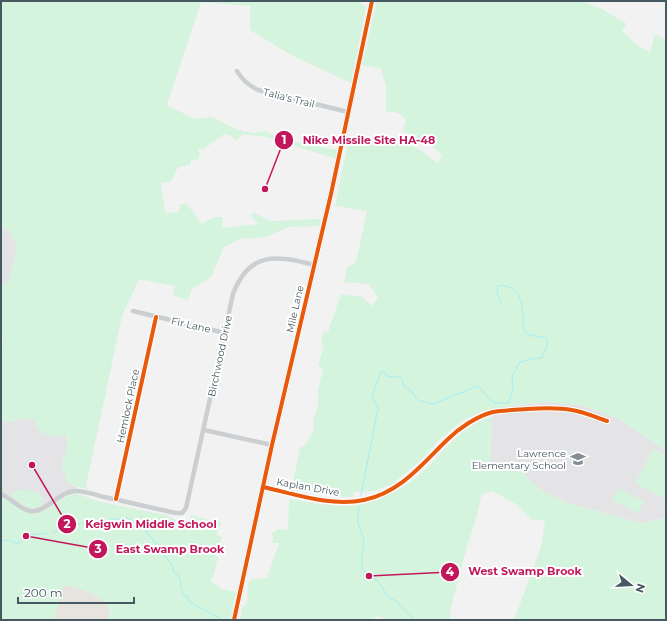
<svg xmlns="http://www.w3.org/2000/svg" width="667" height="621" font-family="Montserrat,sans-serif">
	<rect width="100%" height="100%" fill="#f3f2f2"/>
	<path fill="#e7e4e0" d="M63,585L80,588L106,601L110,610L108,620H54Z"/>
	<path fill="#e4e3e5" d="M1,227L9,230L18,247L8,284L1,285Z
		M545,402L580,405L620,419L666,451V518L641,523L570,504L544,492L529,480L523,472L490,467L492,416L498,408L510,406Z
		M20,418L27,420L35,418L36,426L53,436H66L67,441V451L62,462L69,484L77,487L76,494L66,496L43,511L34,514L24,512L1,497V422L6,421L15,422Z"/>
	<path fill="#d4f4dd" d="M1,1H357L366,7L351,83L293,56L250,30V6L201,2L167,105L195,119L212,117L238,130L253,133L265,131L279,139L337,150L336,159L266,137L242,134L241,137L235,141L232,136L224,134L204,149H198L200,154L198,160H191L190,165L178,167L171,182L161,183L165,213L179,212L180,204H187L202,224L214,217H223L222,228L259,224L251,216L253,212L270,221L321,219L319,226L289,227L266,237L240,239L224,247L211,277L192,289L188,300L173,296L175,286L139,279L122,316L86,486L89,490L69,484L65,478L66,473L62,468V463L67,451V441L66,436C56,436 39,437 36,425C35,423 35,420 35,418L27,420L20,418L15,422L6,421L1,422V354L3,342L1,341V285L8,283L18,247L9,230L1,227Z
		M377,1H581L600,8L627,24L622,31L635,43L650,53L655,34L666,40V451L620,419L580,405L545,402L510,406L483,411L462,421L438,441L420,461L392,484L374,491L354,492L353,497C332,497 313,492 292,487L300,448L306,444L314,430L313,421L318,405V391L323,369L318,365L324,345H321L323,333L328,332L341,294L362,297L372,306L378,298L369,284L344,282L347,267L356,262L367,211L335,206L349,137L382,138L396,146L399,141L419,149L438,163L442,155L429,144L403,131L406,119L398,113L386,111V87L381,69L362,65Z
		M492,416L490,467L523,472L529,480L544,492L570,504L641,523L666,518V620H514L541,547L545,520H532L516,504L492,491L482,494L477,516L468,543L450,611L451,620H390L377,616L372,620H240L242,608L247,602L248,584L251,579L267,578L279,543H272L273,537L271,534L278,529L288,530L289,499C308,502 328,506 347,506C376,505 405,489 426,469C440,455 453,437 470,427C477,422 485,419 492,416Z
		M653,448L666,456V499L638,485L636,482Z
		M618,488L644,501L638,513L612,500Z
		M21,489L39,493L43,499L42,505C31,513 21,504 12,497L11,494L12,492Z
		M76,494L87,497L97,501L165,515C172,519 180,520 186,525L189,522L191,515L217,522L219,520L221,524L217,530V535L222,537L220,546L216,556L218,558L215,569V572L211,581L222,589L236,592L230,620H108C109,617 110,613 110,611C110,596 75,587 63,585L54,620H1V497C11,501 18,510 28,513C44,518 59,496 76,494Z"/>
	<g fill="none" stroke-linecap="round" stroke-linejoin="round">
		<path stroke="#a5eef6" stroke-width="1" d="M361,495L378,408L372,396L381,372H385L388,377L396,376L402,379L403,385L407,389L413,392L415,397L419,401L433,404L478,386C491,398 486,404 508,403L513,391L512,376L520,362L530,359L541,358L547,347V339C539,334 529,339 524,330C522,327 523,321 523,317C522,299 519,286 498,285L497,292L501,302
			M360,506L358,511V524L364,540L362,553V569L369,576L378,581L388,597L396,601L414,620
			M53,532L87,522L98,526L110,520L126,518L130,519C134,527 137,528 145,529L154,542L158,544L161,552L171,563L174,573H177C182,581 180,589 185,596H188V601L223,620
			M1,541L8,540C23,547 18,540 27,536C33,534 41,534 47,533"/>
		<path stroke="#cbcfd1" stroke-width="4.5" d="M237,71C242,80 248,85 258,90L348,112
			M133,311L225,333
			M204,430L272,445
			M263,487C295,494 331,507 364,500C401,492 422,464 447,440C459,428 477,416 493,412C504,410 516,410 527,409C542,408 557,407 572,410C584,412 595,417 607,421
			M1,494C11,498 19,509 30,511C44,514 59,492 74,491C83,490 95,495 104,497C128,502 152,508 176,513H182L186,508L233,294C249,251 277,255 314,265
			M116,499L156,317"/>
		<path stroke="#cbcfd3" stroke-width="6" d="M234,620L272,445L331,194L372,1"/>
		<g stroke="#fff" stroke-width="6">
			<path id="cycleway" d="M263,487C295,494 331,507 364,500C401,492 422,464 447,440C459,428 477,416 493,412C504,410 516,410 527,409C542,408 557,407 572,410C584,412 595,417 607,421
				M116,499L156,317
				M234,620L272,445L331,194L372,1"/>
		</g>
		<use href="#cycleway" stroke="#e8590c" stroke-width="4"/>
	</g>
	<defs>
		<g id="school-bare" transform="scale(1.2)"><path d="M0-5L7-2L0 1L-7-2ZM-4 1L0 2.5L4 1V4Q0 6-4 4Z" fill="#838e94" stroke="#fff" stroke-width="2.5" paint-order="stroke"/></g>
	</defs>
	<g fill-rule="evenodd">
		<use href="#school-bare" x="578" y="459"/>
	</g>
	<g text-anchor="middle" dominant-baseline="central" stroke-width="4" stroke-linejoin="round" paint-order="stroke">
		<g font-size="10" fill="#465861" stroke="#fff">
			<text transform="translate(289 98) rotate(14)">Talia's Trail</text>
			<text transform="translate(295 309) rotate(-77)">Mile Lane</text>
			<text transform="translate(191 325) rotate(13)">Fir Lane</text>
			<text transform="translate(220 356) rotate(-78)">Birchwood Drive</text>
			<text transform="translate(128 406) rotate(-78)">Hemlock Place</text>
			<text transform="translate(308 487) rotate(10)">Kaplan Drive</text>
		</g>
		<g font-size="10" fill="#465861" stroke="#fff" text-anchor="end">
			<text x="566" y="453">Lawrence<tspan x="566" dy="12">Elementary School</tspan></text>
		</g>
	</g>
	<path fill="none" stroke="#c2185b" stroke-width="1.5" d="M265 189L284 140M32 465L67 524M26 536L98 549M369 576L450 572"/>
	<g fill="#c2185b" stroke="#fff" stroke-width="1.5">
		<circle cx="265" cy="189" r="4"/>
		<circle cx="32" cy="465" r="4"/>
		<circle cx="26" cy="536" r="4"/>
		<circle cx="369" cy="576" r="4"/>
		<circle cx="284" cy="140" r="10"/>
		<circle cx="67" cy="524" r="10"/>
		<circle cx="98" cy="549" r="10"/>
		<circle cx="450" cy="572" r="10"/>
	</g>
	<g font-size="12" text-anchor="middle" font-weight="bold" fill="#fff">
		<text x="284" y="144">1</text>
		<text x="67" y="528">2</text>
		<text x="98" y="553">3</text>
		<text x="450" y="576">4</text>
	</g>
	<g font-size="11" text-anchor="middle" font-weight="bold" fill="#c2185b" stroke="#fff" stroke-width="4" stroke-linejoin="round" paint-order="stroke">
		<text x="369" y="144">Nike Missile Site HA-48</text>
		<text x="151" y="528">Keigwin Middle School</text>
		<text x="170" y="553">East Swamp Brook</text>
		<text x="525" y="575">West Swamp Brook</text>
	</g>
	<rect width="667" height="621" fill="none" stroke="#465861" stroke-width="4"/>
	<g transform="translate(631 585) rotate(108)" stroke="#ffffff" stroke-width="3" paint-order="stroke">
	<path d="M0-3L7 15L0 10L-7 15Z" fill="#465861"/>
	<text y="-6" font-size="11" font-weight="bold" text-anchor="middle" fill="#465861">N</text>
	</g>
	<path d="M18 597v6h116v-6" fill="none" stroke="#465861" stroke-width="2"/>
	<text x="24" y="597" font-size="12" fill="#465861" stroke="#ffffff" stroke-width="3" paint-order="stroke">200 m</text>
</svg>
